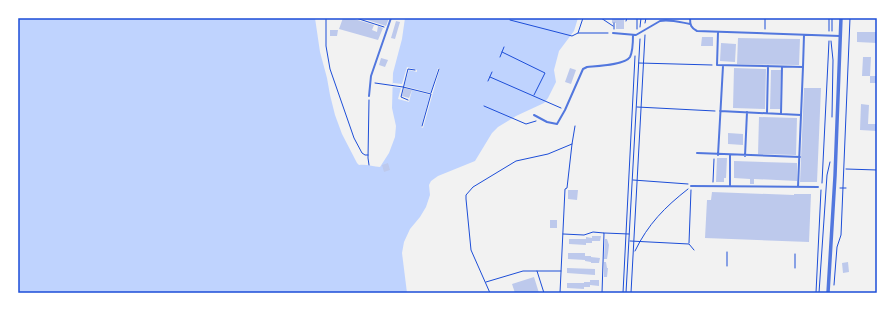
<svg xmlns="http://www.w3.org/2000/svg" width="895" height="311" font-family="'Nunito Sans',sans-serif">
	<rect width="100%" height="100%" fill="#f2f2f2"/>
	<path fill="#bfd3fe" d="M18,18H315L320,52L327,78L330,95L335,115L342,134L357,163L359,165C367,164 373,167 380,167L389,153L395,137L396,126L392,108L393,73L402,39L405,18H578L574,31L559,51L554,70L556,82L548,98L544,103L516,116L498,127L492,133L475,161L438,176L431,181L429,185L430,195L426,207L420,217L410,229L404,242L402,253L407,293H18Z"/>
	<path fill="#f2f2f2" d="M407,67L417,70V72L409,70L404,86L431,93L438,68H440L423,128L421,127L430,95L412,90L409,102L398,99L401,88L392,87L393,83L402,84Z"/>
	<path fill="#bdc9ec" d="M343,18H351L374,25L372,30L377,32L378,26L383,28L378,40L339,29Z
		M361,18H389L386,26Z
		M612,18H624V29H616V23H612Z
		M396,21L400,22L395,39L391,38Z
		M330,30H338L337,36H330Z
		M857,32H877V43L857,42Z
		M702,37H713V46H701Z
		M738,38L800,39L799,65L737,64Z
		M721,43L736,44L735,62L720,61Z
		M863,57H871L870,76H862Z
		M381,58L388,60L385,67L379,65Z
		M570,68L576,70L571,84L565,82Z
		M734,68L766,69L765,109L733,108Z
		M771,70H781L780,109H770Z
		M870,76H877V83H870Z
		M404,88L412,90L409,98L402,96Z
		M804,88H821L817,182H800Z
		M861,104L869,105L868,124H877V131L860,130Z
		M759,117L797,118L796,155L758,154Z
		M728,133L743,134V145L728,144Z
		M717,158H727L726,178H724V182H716Z
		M734,161L797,163V181L754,179V184H750V179L734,178Z
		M388,163L390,170L384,172L382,165Z
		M568,190H578L577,200L568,199Z
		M712,192L794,195V194H811L809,242L705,238L707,200H711Z
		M550,220H557V228H550Z
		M592,236H601L600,241H592V243H586V245L569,244V239H586V237L592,238Z
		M605,239H607L609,245L608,253L607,259H604Z
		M568,253H585V256H591V257L600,258L599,263H591V262L585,261V260L568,259Z
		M604,262H606L607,268H608L607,277H604Z
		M848,262L849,272L843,273L842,263Z
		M567,268L595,269V275L567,273Z
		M534,277L539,293H515L512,284Z
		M590,280H599V286L590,285V287H584V289L567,288V283H584V282H590Z"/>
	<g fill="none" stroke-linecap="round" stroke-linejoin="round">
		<path stroke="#1d4ed8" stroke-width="1" d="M326,18V46L330,69L354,138L362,153L365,155H368
			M356,18L384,27
			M601,18L613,26
			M765,18V29
			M510,20L572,36L578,33H608
			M626,21L627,18
			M645,23L646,18
			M640,27L641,18
			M614,29V23
			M637,29V18
			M829,31V18
			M832,31V18
			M578,33L583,18
			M831,41L833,60L832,117
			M502,52L545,73L534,95
			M500,57L504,47
			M639,63L712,65
			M490,77L561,108
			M488,81L492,72
			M375,83L403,87L431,94L422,126
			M431,93L439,69
			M369,100L368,158L369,165
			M408,100L401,97L408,69L415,70
			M484,106L526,124L536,121
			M637,107L715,111
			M846,169L877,170
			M633,180L688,184
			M713,182L714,159
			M822,183L829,41
			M840,188H846
			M604,233L629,234
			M563,234L584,235L593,232L604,233L602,293
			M630,241L689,244L694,250
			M689,243L691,190
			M635,251C648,224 665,207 688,189
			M727,266V252
			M795,268V254
			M537,271L544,293
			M486,282L523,271H561
			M834,285L837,247L841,235L850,18
			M490,293L471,250L466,199V195L473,187L516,161L548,154L572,144
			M560,293L565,189L567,188L572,144L575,126
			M623,293L635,56
			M626,293L640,39
			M631,293L645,35
			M816,293L821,190
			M819,293L827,175L830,162"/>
		<path stroke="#5277de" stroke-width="2" d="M690,18C690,25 691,28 697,31L840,36
			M718,32L717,65L803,67L798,187
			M613,33L636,35L660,21C670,19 679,22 690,24
			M803,67L804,35
			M369,96L371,76L391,18
			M720,111L801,115
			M767,113L768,66
			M781,113L782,67
			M534,115L547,122L557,124L565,110L583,69L587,67C596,66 625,65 630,57C633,51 633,41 633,35
			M697,153L800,157
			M718,155L723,66
			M745,156L747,112
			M730,185V155
			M691,186L818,187"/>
		<path stroke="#5277de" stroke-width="3.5" d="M828,293L835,176L841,18"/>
	</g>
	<rect width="895" height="311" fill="none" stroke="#ffffff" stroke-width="38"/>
	<rect x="19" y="19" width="857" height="273" fill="none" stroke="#1d4ed8" stroke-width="1.5"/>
</svg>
